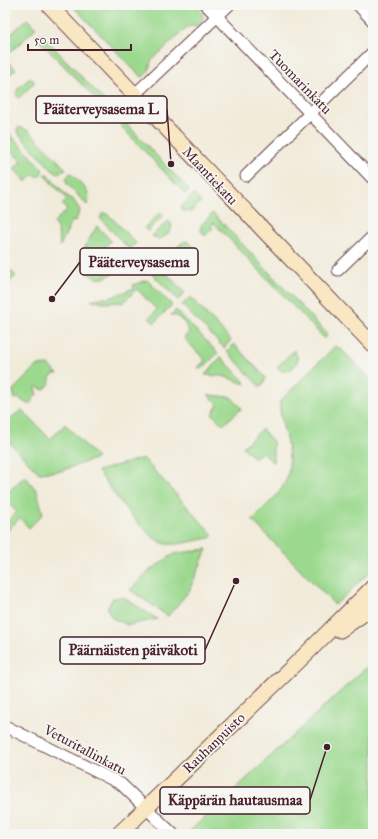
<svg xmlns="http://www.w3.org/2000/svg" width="378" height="839" font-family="'IM FELL Great Primer',serif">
	<rect width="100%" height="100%" fill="#f6f6f2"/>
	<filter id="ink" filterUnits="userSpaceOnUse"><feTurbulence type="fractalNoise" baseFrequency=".025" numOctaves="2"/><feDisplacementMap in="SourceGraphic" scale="8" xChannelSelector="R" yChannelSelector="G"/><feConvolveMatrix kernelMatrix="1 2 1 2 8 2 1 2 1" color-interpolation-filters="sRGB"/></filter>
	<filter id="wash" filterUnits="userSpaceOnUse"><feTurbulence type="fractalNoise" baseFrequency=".012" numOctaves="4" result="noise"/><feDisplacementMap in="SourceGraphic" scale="16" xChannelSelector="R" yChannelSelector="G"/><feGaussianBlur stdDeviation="0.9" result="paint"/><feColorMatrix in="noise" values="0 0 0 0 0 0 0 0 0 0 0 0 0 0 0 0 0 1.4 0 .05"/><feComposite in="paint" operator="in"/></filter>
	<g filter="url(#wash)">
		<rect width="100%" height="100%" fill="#f1ebda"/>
		<path fill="#9bd98e" stroke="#727c5c" d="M72,5H196L202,13L203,19L198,25L187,27L151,61L149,71L143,77L139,75Z
			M27,19L36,28L5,57V40Z
			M40,33L120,117L116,120L36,37Z
			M9,62L16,69L5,79V66Z
			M30,78L35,82L19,98L16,95L18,88Z
			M124,121L189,190L185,194L120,125Z
			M19,127L29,131L66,169L58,173L53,171L18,133L17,130Z
			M5,129L42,168V173L38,177L34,174L26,182L14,169L21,161L5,144Z
			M46,173L70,199L72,198L80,210L75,222L72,221L60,246L58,231L54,222L67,210L62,204L67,199L44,175Z
			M70,173C78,181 94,192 87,205L67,184L66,179Z
			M194,194L201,202L191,212L183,211L180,208Z
			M161,212L164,215L148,231L144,228Z
			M103,213L109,215L136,243L129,249L100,218Z
			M213,213L327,334L325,339L214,223L211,226L213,228L205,236L200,229L202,224Z
			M169,220L172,226C171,232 165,238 159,239L152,236Z
			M97,226L111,241L96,255L114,273C110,275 106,278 102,278C92,280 79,268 81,257C84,246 92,235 97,226Z
			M187,241L194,247L177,263L172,255C175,249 180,242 187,241Z
			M7,267L16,276L5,286V268Z
			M156,271L168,275L185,293L178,300L151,273Z
			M147,280L172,305L154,323L149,318L157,310L137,289L123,303L120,302L102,303L91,300L105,297L107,299L134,288L133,285Z
			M190,297L231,340L224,348L182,305Z
			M176,310L218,353L202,369L198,368L205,360L184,338L189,332C187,325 178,314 171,315Z
			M234,344L265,377V380L262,386L260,387L227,351Z
			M335,346L341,349L373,382V569L335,605L252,520C282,490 296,483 286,438C283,426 279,413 280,401Z
			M294,350L298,359C295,369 285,376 277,367Z
			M221,357L243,380L245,384L223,376L205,375Z
			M48,365L58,374H54L51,376C47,388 54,381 43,390L38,387L35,388L37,395L34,397L29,405L18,398L15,399L13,390L37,366Z
			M208,395L231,397L242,408L223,425L212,414L218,405Z
			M22,410L50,439L65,424L97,458L61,471L39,473L5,438V422Z
			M262,429L273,442V463L263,452L254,458L243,447Z
			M143,458L213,535L210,538C197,540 181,545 167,544C148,543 109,487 98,471Z
			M25,476L37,491L43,514L29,528L20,518L5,533V523L17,512L5,499V495Z
			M207,549L189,591L168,616L130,590L149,571L174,554Z
			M123,597L157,619L128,625L112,618L107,608L113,598Z
			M373,661V834L188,833Z"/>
	</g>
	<g filter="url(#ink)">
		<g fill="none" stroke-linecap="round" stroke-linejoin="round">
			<g stroke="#633e45" stroke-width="13">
				<path id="minor" d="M206,5L373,179
					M358,5L373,21
					M134,95L229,5
					M246,176L373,52
					M338,270L373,236
					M5,726L121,784L173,834"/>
			</g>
			<g stroke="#633e45" stroke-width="17">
				<path id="secondary" d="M49,5L373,345
					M340,630L373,607
					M119,834L308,652L373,587"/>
			</g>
			<use href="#minor" stroke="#fff" stroke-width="11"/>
			<use href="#secondary" stroke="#f9e7c3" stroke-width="15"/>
		</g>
	</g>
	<g text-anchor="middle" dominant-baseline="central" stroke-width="3.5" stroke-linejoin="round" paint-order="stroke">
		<g font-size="14" fill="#4a1f2b" stroke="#f6f6f2">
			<text transform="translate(300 82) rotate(46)">Tuomarinkatu</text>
			<text transform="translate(210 176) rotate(47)">Maantiekatu</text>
			<text transform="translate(214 743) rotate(-44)">Rauhanpuisto</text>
			<text transform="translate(85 750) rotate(28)">Veturitallinkatu</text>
		</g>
	</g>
	<path fill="none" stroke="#4a1f2b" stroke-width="1.5" d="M171 164L167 109M52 299L80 262M236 581L205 650M327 747L310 800"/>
	<g fill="#4a1f2b" stroke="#f6f6f2" stroke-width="1.5">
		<circle cx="171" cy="164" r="4"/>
		<circle cx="52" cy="299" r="4"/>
		<circle cx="236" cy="581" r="4"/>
		<circle cx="327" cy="747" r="4"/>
	</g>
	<g fill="#f6f6f2" stroke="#4a1f2b" stroke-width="1.5">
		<rect x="36" y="96" width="131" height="27" rx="4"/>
		<rect x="80" y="248" width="118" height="27" rx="4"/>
		<rect x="60" y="637" width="145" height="27" rx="4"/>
		<rect x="160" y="787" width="150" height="27" rx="4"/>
	</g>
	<g font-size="15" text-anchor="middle" font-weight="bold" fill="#4a1f2b">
		<text x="101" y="114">Pääterveysasema L</text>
		<text x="139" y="267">Pääterveysasema</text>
		<text x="133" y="655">Päärnäisten päiväkoti</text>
		<text x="235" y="805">Käppärän hautausmaa</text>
	</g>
	<rect width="378" height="839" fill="none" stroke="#f6f6f2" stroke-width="20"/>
	<path d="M28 44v6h103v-6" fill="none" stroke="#4a1f2b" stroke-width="2"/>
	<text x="34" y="44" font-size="12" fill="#4a1f2b" stroke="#f6f6f2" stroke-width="3" paint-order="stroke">50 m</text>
</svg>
